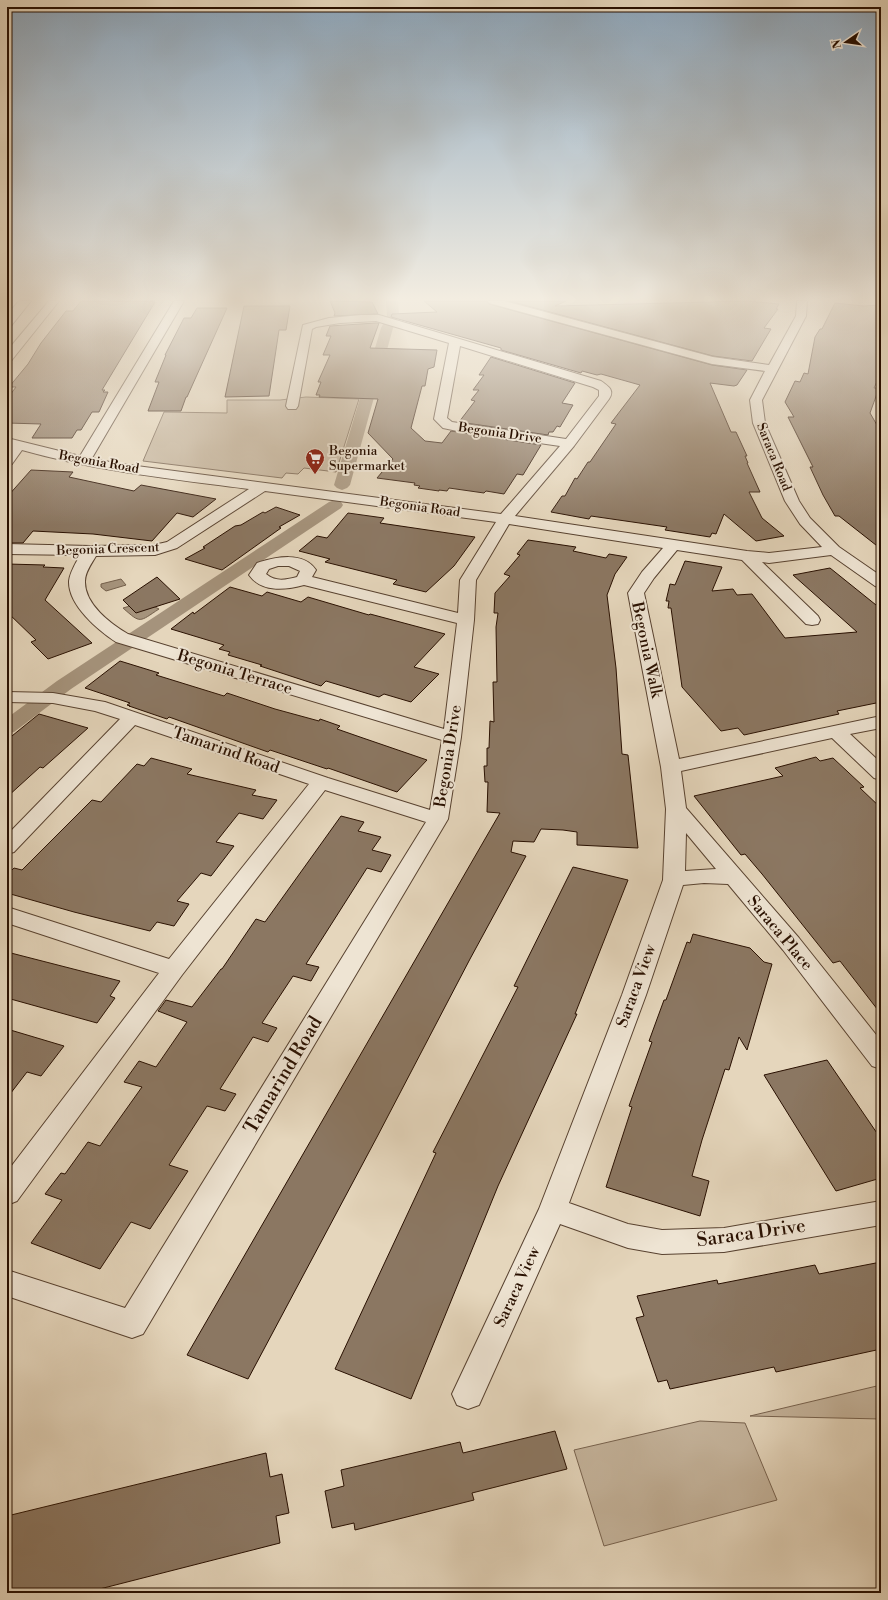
<svg xmlns="http://www.w3.org/2000/svg" width="888" height="1600" font-family="'Libre Bodoni',serif">
	<rect width="100%" height="100%" fill="#e5d6bc"/>
	<filter id="stains"><feTurbulence type="fractalNoise" baseFrequency=".005" numOctaves="4"/><feColorMatrix values="0 0 0 0 .2 0 0 0 0 .09 0 0 0 0 .02 0 0 0 .5 -.17"/></filter>
	<radialGradient id="worn" r=".72"><stop offset=".6" stop-color="#630" stop-opacity="0"/><stop offset="1" stop-color="#630" stop-opacity=".3"/></radialGradient>
	<path fill="#c5b49c" stroke="#77624e" d="M306,397L359,399L336,472L304,468L298,474L286,473L282,478L143,461L164,412L227,413V400H280Z
		M881,1385V1419L750,1416Z
		M700,1421L745,1423L777,1500L604,1546L574,1450Z"/>
	<path fill="#a5937c" stroke="#735f4b" d="M121,579L126,585L106,591L101,587V584Z
		M130,606L155,607L159,609C139,622 141,624 123,608Z"/>
	<g fill="none" stroke-linecap="round" stroke-linejoin="round">
		<path fill="#a5937c" fill-rule="evenodd" d="M386,301H398L399,317L393,328L350,485L347,488L342,490L337,488L334,485L381,328L387,317Z
			M335,500L341,502L343,505L341,508L71,689L14,732L7,734V718L57,681L329,502Z"/>
	</g>
	<path fill="#8b7762" stroke="#291001" d="M81,301H153L152,302H155L102,390H105L103,392H108L99,412H92L81,430H77L72,438H32L41,424L7,423V399L16,387H9L28,364L41,343L66,311H73Z
		M330,301L372,302L378,314L334,316L335,313Z
		M424,301H487L489,304L712,365L747,370L737,385L734,386L710,383L731,432H736L747,456H745L748,463H747L760,492H749L762,518L784,536L756,541L724,514L716,534L712,533L710,537L665,530L667,527L591,516L589,519L551,512L562,496H565L575,478L577,479L588,462H590L616,424L611,423L640,385L601,374L597,375L582,371L581,373L501,350V348L391,317L392,314L437,312Z
		M509,301H566L555,306L747,301L779,304L776,309H778L764,328L771,329L752,361L713,356Z
		M835,303L863,306L881,305V373L874,388H879L870,413L881,432V549L839,516H835L823,495L810,467H813L788,417H794L785,402L795,381L800,382L804,373L808,374L815,337L820,329H822Z
		M244,306H290L286,330H279L269,396L225,397Z
		M197,308H227L187,397H186L181,411H148L159,382H155L166,355H165L184,318H191Z
		M376,323H379L370,348L437,350L434,367L428,369L425,386H422L411,428L425,441L442,443L451,431L541,445L523,475L517,474L504,494L486,491L484,493L449,488L447,491L439,490V491L418,488L420,486L414,485L415,483L377,478L393,459L368,433L378,399L319,397L320,395H316L321,382H318L330,355H323L331,336H326L330,326Z
		M491,357L575,383L562,403L573,405L560,427L557,426L553,432H549L548,435L459,422L475,401L471,400L479,390H473L484,375H479Z
		M31,470L73,472L69,477L134,491L141,485L216,499L193,517L177,513L152,541L93,534L33,531L23,543H7V497Z
		M276,507L300,515L279,527L281,528L222,570L185,559L205,548L203,547L235,526L241,525L263,512L265,513Z
		M348,513L384,518L380,523L475,537L454,566L426,592L393,584L397,580L325,562L330,559L299,551L317,536L327,538Z
		M528,540L576,547L573,551L606,558L609,554L627,557L615,574L607,595L616,668L622,754L628,755L638,848L577,845V832L563,830L541,829L534,842L513,841L511,852L526,856L470,959L377,1137L248,1379L187,1355L500,813L487,812L488,782H485L484,766H487V748H489L490,721L494,722L493,682H497L496,627L498,613H494L495,593L510,576L504,574L520,555L517,554Z
		M685,561L722,567L712,591L733,589L737,595L752,594L785,638L857,632L793,575L830,568L881,609V702L837,711L839,714L744,735L738,728L721,731L682,687L671,608H668L669,601H666L670,584L675,585Z
		M7,564L45,565L43,567L64,568L45,600L92,643L48,659L31,642L36,640L7,612Z
		M157,577L180,599L136,613L123,600Z
		M230,587L262,596L267,592L301,602L308,597L369,615L370,614L445,634L414,667L439,674L411,702L384,694L379,697L326,681L321,686L260,666L262,665L228,655L230,652L219,649L224,645L171,629L193,612L194,614Z
		M120,661L159,673L156,675L224,696L227,693L275,709L319,721L320,719L340,726L337,729L360,737L427,760L397,792L328,768L327,769L270,750L268,752L169,717L167,719L129,706H130L127,705L130,703L85,688Z
		M39,714L88,728L43,768L40,767L7,797V740Z
		M816,757L820,761L833,758L864,787L860,788L881,808V1014L840,961L833,963L762,874L745,854L741,855L694,796L783,776L775,768Z
		M151,758L192,769L187,774L256,790L252,795L277,800L263,819L239,813L216,842L234,846L211,876L201,873L177,901L189,904L174,926L157,922L150,931L74,912L7,893V875L14,868L22,870L92,800L101,802L137,764L144,766Z
		M341,816L364,822L358,831L381,837L372,850L391,855L381,872L367,868L306,964L319,967L311,981L293,976L262,1023L277,1028L268,1042L253,1037L220,1089L236,1094L225,1111L207,1106L169,1165L188,1171L150,1229L131,1222L100,1269L31,1243L62,1200L45,1194L61,1173L65,1174L88,1142L100,1146L142,1087L124,1082L139,1061L156,1067L187,1022L158,1011L166,1000L192,1007L221,969H222L256,919L265,922Z
		M573,867L628,880L575,1014H577L498,1186L411,1399L335,1369L436,1153L433,1152L518,987L514,986Z
		M693,934L750,948L764,962L772,964L747,1050L739,1037L729,1070L725,1069L702,1140L692,1176L709,1181L700,1216L606,1187L632,1107L629,1106L652,1042L649,1041L664,1000H666L687,942L690,943Z
		M7,952L120,981L110,996L115,998L97,1023L7,998Z
		M7,1029L64,1046L41,1076L27,1072L7,1098Z
		M827,1060L881,1139V1178L836,1191L764,1075Z
		M881,1262V1349L776,1372L774,1367L670,1389L667,1380L658,1382L636,1318L644,1316L637,1296L717,1280L718,1284L815,1265L819,1274Z
		M555,1431L567,1469L472,1493L474,1500L355,1530L354,1523L332,1528L325,1491L344,1486L341,1470L460,1442L463,1453Z
		M266,1453L270,1477L282,1474L289,1513L276,1516L280,1543L84,1593H7V1516Z"/>
	<g fill="none" stroke-linecap="round" stroke-linejoin="round">
		<g stroke="#584230" stroke-width="2">
			<path id="minor" d="M49,301H59L11,361L7,363V351Z
				M174,301H184L92,458L114,463L501,514L560,446L462,432L443,428L434,419L449,343L376,321L340,323L316,327L312,329L298,406L296,409H288L286,406L303,325L329,318L361,315H379L601,381C608,386 615,390 609,399L574,446L515,516L747,551L769,553L822,547L800,524L785,501L753,423L750,400L765,371L712,364L489,303L488,301H504L713,357L769,365L796,316L797,301H807L806,316L762,400L765,423L799,501L810,518L839,547L881,576V588L875,586L831,555L769,563L762,562L818,616L820,620L818,624L812,625L806,624L742,560L677,550L654,578L644,593L679,759L881,716V728L850,734L881,763V780L874,778L832,738L681,771L686,808L799,938L881,1041V1069L872,1066L783,950L728,884L704,883L683,885L646,995L569,1203L628,1224L662,1230L724,1228L881,1201V1225L724,1252L662,1254L628,1248L560,1224L479,1405L468,1409L457,1405L452,1394L539,1209L622,995L663,880L666,809L661,767L628,593L642,572L663,548L509,524L476,580L474,620L461,737L448,819L143,1334L132,1338L7,1296V1270L125,1308L426,822L325,790L182,975L17,1201L7,1205V1172L159,973L7,923V907L169,959L309,784L135,725L14,852L7,854V835L120,719L95,711L53,703L7,702V692L53,693L105,702L328,778L430,810L442,740L116,642C98,630 68,605 69,581C70,572 76,563 80,555L7,554V544L90,546L154,545L167,542L249,489C172,479 96,471 22,450L12,464L7,465V452L11,447L7,446V438L80,456ZM460,346L593,387L599,390V396L566,439L452,422L447,418ZM265,491L496,522L460,580L458,613L312,577L316,570C303,551 276,557 257,563L249,575C262,593 285,590 304,585L457,623L444,729L128,634C111,624 84,604 85,581C85,572 92,563 96,556L155,555L177,548ZM278,566H289L300,571L297,577C285,580 276,582 266,574L269,569ZM686,833L716,869L685,871Z"/>
		</g>
		<g stroke="#291001" stroke-width="2">
			<path id="major" d="M19,301H31L11,326L7,327V315Z"/>
		</g>
		<use href="#minor" fill="#eee4d3" fill-rule="evenodd"/>
		<use href="#major" fill="#e5d6bc" fill-rule="evenodd"/>
	</g>
	<linearGradient id="sky" x2="0" y2="1"><stop stop-color="#8da7bd"/><stop offset="0.57" stop-color="#f3ede1"/><stop offset="1" stop-color="#f3ede1" stop-opacity="0"/></linearGradient>
	<rect width="888" height="525" fill="url(#sky)"/>
	<defs>
		<g id="supermarket-pin" transform="scale(1)"><path d="M0 17L-7.5 6A9.5 9.5 0 1 1 7.5 6Z" fill="#8f2418" stroke="#eee4d3"/><path d="M-6-5.5h2.5l.6 2H6L4.5 2H-2.5L-4.4-4H-6ZM-1.5 3.2a1.3 1.3 0 1 0 .1 0ZM3 3.2a1.3 1.3 0 1 0 .1 0Z" fill="#fff"/></g>
	</defs>
	<g fill-rule="evenodd">
		<use href="#supermarket-pin" x="315" y="458"/>
	</g>
	<g text-anchor="middle" dominant-baseline="central" stroke-width="4" stroke-linejoin="round" paint-order="stroke">
		<g font-size="13" fill="#291001" stroke="#eee4d3">
			<text transform="translate(500 433) rotate(8)">Begonia Drive</text>
			<text transform="translate(774 457) rotate(68)">Saraca Road</text>
			<text transform="translate(99 462) rotate(10)">Begonia Road</text>
			<text transform="translate(420 507) rotate(8)">Begonia Road</text>
			<text transform="translate(108 549) rotate(-2)">Begonia Crescent</text>
		</g>
		<g font-size="13" fill="#291001" stroke="#eee4d3" text-anchor="start">
			<text x="329" y="451">Begonia<tspan x="329" dy="15">Supermarket</tspan></text>
		</g>
		<g font-size="16" fill="#291001" stroke="#eee4d3">
			<text transform="translate(647 650) rotate(78)">Begonia Walk</text>
			<text transform="translate(235 672) rotate(17)">Begonia Terrace</text>
			<text transform="translate(226 750) rotate(19)">Tamarind Road</text>
			<text transform="translate(448 756) rotate(-81)">Begonia Drive</text>
			<text transform="translate(780 933) rotate(50)">Saraca Place</text>
			<text transform="translate(636 986) rotate(-70)">Saraca View</text>
			<text transform="translate(517 1287) rotate(-65)">Saraca View</text>
		</g>
		<g font-size="19" fill="#291001" stroke="#eee4d3">
			<text transform="translate(283 1075) rotate(-59)">Tamarind Road</text>
			<text transform="translate(751 1233) rotate(-8)">Saraca Drive</text>
		</g>
	</g>
	<rect width="888" height="1600" fill="none" stroke="#e5d6bc" stroke-width="24"/>
	<rect x="8" y="8" width="872" height="1584" fill="none" stroke="#291001" stroke-width="2"/>
	<rect x="12" y="12" width="864" height="1576" fill="none" stroke="#291001"/>
	<g transform="translate(846 42) rotate(257)" stroke="#eee4d3" stroke-width="3" paint-order="stroke">
	<path d="M0-3L7 15L0 10L-7 15Z" fill="#291001"/>
	<text y="-6" font-size="11" font-weight="bold" text-anchor="middle" fill="#291001">N</text>
	</g>
	<rect width="100%" height="100%" filter="url(#stains)"/>
	<rect width="100%" height="100%" fill="url(#worn)"/>
</svg>
